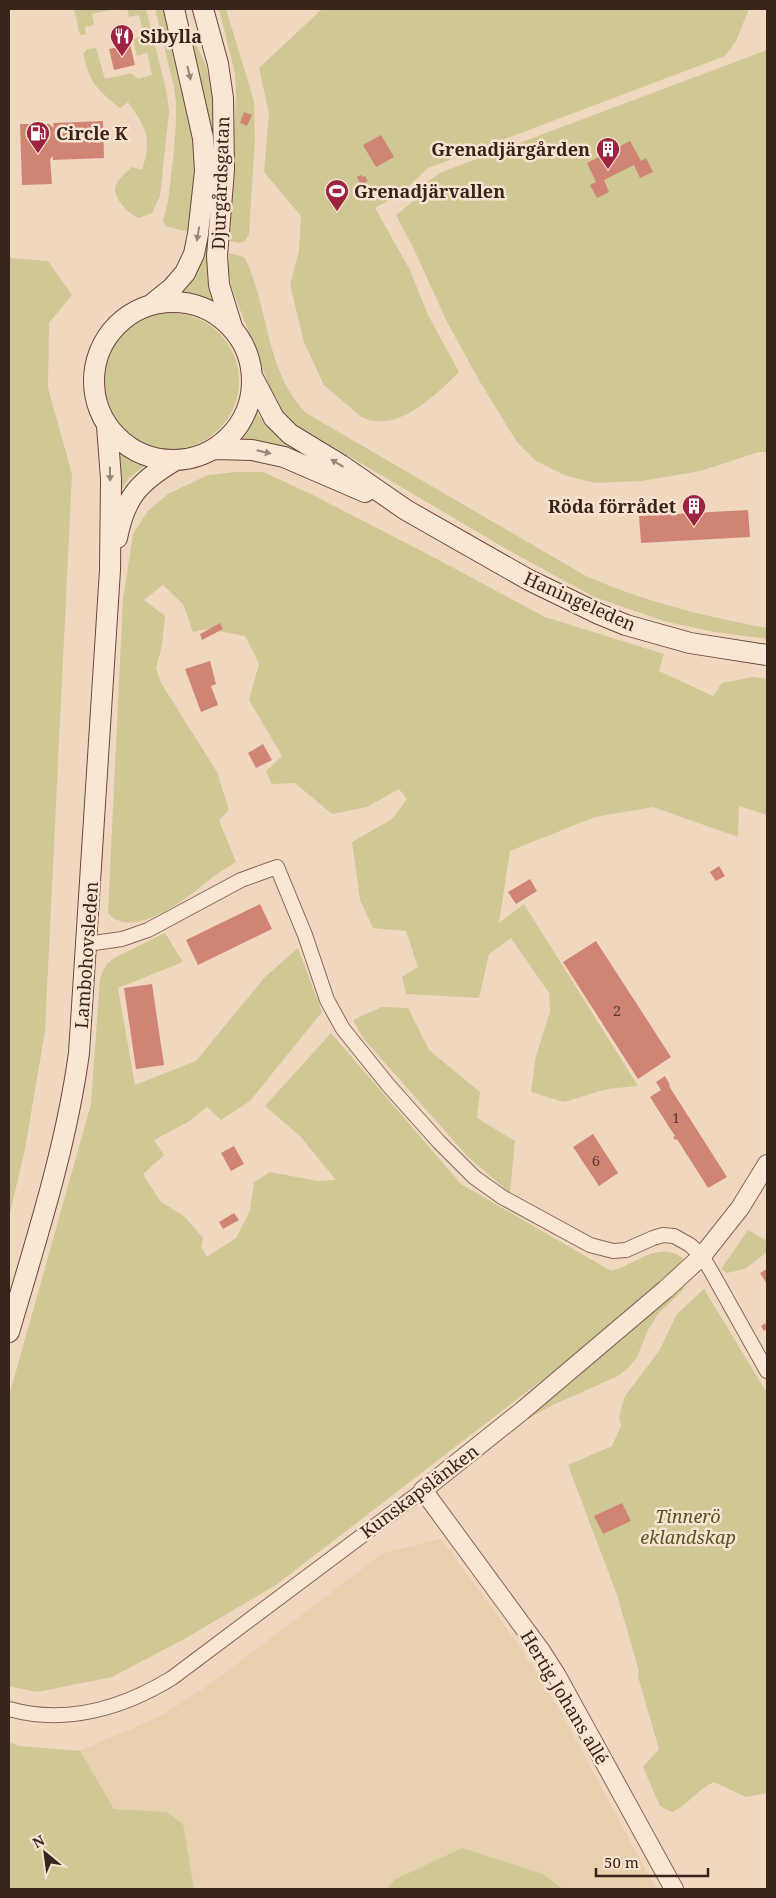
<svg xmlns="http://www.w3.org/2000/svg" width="776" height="1898" font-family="'Noto Serif',serif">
	<rect width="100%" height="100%" fill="#f0d7c0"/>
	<path fill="#e6d0ad" d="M441,1539L518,1644L562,1714L656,1889H563L543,1874L394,1880L387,1889H194L183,1824L166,1812L114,1809L80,1751L161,1716L216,1680L383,1553Z"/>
	<path fill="#cfc894" d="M74,9H114L92,14L94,25L85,27L86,34L80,35Z
		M127,9H146L167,94L169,112L160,196L152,213L139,218C129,214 111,197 116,185C119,178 127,172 132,167L142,170C152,139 147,129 128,102L120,108C96,88 91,85 83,54L87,49L96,48L105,79L131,73L138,79L152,75L147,53L137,56L133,39L144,36L139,15L129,17Z
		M155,9H165C175,53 189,99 193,144C196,173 192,203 189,232L165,226L163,220L168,201L174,151L176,120V102L174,87Z
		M219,9H226L254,101L255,139L249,234L245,241L239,243L229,241L236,95L235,74Z
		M322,9H749L736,41L725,56L428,168L402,193L375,208L410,270L428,315L459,372C436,395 395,436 360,416L324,385L304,342L290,285L299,251L301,216L264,172L269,114L259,68Z
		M192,34C196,46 204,58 207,70C217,102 215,137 215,170L188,35Z
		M767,50V452H759L700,471L642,481L596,483L566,476L536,461L517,442L480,382L447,322L413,247L396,215L416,199L424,184L442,172Z
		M204,246L210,247L217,303L194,294L180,292Z
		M229,253L244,257L246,260C269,310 266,372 306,413L586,576C646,602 703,616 767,628V639L715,632L667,622L594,597L508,550L291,422L284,416L275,401L231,286L228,269Z
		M9,258L48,261L72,295L49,323L48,388L72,474L45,1031L25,1149L9,1217Z
		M103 381a68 68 0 1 1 136 0a68 68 0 1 1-136 0Z
		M255,410C275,440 296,448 326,466L233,443L248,424Z
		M116,450L130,459L146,465L129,478L118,495Z
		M236,472H263L309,493L433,557L545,617L664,654L659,671L713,696L722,683L753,677L767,679V815L739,806L738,837L653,807L595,817L510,851L499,923L524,904L638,1086L607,1089L564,1102L531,1092L536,1056L550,1012L549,993L511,938L489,954L479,998L406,994L402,977L418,967L406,931L373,928L360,900L352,842L392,819L407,799L399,789L367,807L332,814L295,783L272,784L266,771L282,756L249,700L259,664L245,636L207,629L193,632L183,604L163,585L144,600L165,616L162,646L156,668L161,683L217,772L229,810L219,820L236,862C229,867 220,871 213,877C192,894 134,943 108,913L123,599L133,534L148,511L168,494L208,475Z
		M165,933L183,962L118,988L135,1085L196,1061L265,977L298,948L322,1012L250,1101L221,1120L207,1107L188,1122L154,1140L164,1155L143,1174L160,1201L185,1217L203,1238L201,1246L207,1257L236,1238L250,1210L254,1182L270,1172L318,1181L336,1180L300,1136L265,1106L331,1033L461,1184L611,1271C637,1264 659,1239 684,1259L662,1281L568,1360L276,1585L186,1638L112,1677L37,1692L9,1686V1396L91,1104L100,978L106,965L114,958Z
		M382,1007L408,1008L429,1050L480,1092L477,1118L515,1141L510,1193L468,1157L363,1038L353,1020Z
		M748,1230L767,1241V1252L745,1269L727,1273L721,1269Z
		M689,1284L658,1314L648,1330L637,1357L628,1368L618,1376L555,1404L527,1419L582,1374L596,1356L663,1300Z
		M704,1289L767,1393V1793L746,1797L714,1782C697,1789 689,1805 672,1812L660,1806L643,1767L659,1749L638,1677L639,1671L617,1595L568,1465L612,1446L621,1426L619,1417L625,1396L659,1351L677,1314Z
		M9,1742L20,1746L80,1751L114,1809L167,1812L183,1824L194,1889H9Z
		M462,1848L543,1874L563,1889H387L394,1880Z"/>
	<path fill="#d08574" d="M130,44L135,65L114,70L109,49Z
		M244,112L252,115L247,126L240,123Z
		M103,121L104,158L53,160V156L50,159L52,184L22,185L20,124H49L54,128L53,123Z
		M381,135L394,157L376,167L363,145Z
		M630,141L641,161L646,158L653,172L640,178L634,165L604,180L609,192L597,198L590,185L596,182L587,163Z
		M361,175L363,177L365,176L368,181L365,182L368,186L363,189L357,177Z
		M748,510L750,537L641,543L639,516Z
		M220,623L223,629L202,640L200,634Z
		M210,661L216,684L211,686L218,705L201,712L185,669Z
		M263,744L272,760L256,768L248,753Z
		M719,866L725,876L716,881L710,872Z
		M530,879L537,891L516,904L508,892Z
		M260,904L272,929L198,965L186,940Z
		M596,941L671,1057L638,1079L563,962Z
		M152,984L164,1065L136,1069L124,988Z
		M665,1076L670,1085L669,1086L727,1177L708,1188L677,1139L675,1140L673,1137L675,1136L650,1097L661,1090L656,1082Z
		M593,1134L618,1173L599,1186L573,1147Z
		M234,1146L244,1164L231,1171L221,1153Z
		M234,1213L239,1220L223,1229L219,1222Z
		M767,1269V1284L760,1273Z
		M765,1323L767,1329L764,1331L761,1326Z
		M622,1503L631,1521L603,1534L594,1516Z"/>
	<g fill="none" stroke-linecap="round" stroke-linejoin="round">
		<g stroke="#8a6757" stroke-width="16">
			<path id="minor" d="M87,944L122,939L148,930L241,880L277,867L305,935L327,1000L343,1029L389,1086L439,1142L474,1177L502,1197L590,1245L613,1251L626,1250L653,1238L663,1235L674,1236L690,1245L702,1256L711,1271L767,1371
				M9,1709C66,1725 123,1708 172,1678L423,1490"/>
		</g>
		<g stroke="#8a6757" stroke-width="20">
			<path id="tertiary" d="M674,1889L557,1676L541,1651L423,1490L522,1411L666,1289L702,1256L740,1208L767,1164"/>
		</g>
		<g stroke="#6c483b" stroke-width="22">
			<path id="secondary" d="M203,9L218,64L223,98L224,170L217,256L219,285L232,327
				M94 381a79 79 0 1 1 158 0a79 79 0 1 1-158 0Z
				M152,304L172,288L185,273L194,254L198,234L205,171L203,138L174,9
				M253,378L274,418L290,434L341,465L406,510L529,580L599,614L626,625L690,643L767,655
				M215,449L252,450L284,457L365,492
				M117,538C125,497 139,482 174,461
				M9,1332C36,1240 66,1148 79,1053L110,570L111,479L107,426"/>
		</g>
		<use href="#minor" stroke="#fae6d4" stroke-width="14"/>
		<use href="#tertiary" stroke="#fae6d4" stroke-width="18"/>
		<use href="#secondary" stroke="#fae6d4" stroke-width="20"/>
	</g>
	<defs><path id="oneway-solid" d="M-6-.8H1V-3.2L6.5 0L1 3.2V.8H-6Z" transform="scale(1.25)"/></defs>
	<g fill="#9a8578">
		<use href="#oneway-solid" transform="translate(189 73) rotate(77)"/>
		<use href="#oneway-solid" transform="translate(198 234) rotate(99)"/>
		<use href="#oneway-solid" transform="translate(264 452) rotate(13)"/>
		<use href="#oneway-solid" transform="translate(337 463) rotate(-149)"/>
		<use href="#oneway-solid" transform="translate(110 474) rotate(89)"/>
	</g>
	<defs>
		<g id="restaurant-pin" transform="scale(1.25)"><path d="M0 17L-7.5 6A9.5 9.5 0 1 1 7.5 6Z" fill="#9c2441" stroke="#f7e3d0"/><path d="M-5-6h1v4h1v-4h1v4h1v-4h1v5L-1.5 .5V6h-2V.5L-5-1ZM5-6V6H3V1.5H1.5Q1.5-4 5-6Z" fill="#fff"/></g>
		<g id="fuel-pin" transform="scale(1.25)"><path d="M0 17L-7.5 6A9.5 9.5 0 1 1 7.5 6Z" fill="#9c2441" stroke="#f7e3d0"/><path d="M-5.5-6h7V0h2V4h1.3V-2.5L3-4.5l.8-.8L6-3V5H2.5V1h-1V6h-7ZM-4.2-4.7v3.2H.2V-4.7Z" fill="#fff"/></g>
		<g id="building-pin" transform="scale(1.25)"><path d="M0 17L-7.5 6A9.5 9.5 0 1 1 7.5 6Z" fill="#9c2441" stroke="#f7e3d0"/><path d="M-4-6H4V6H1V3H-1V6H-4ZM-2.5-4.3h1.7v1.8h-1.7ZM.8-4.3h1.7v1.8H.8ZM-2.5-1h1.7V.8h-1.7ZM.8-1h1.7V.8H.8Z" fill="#fff"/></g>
		<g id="stadium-pin" transform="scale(1.25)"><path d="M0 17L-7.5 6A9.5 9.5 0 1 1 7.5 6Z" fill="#9c2441" stroke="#f7e3d0"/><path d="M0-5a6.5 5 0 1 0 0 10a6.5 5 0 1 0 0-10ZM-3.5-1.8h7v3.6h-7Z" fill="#fff"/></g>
	</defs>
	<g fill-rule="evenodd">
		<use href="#restaurant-pin" x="122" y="36"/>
		<use href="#fuel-pin" x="38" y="133"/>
		<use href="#building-pin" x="608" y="149"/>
		<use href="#stadium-pin" x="337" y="191"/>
		<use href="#building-pin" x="694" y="506"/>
	</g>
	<g text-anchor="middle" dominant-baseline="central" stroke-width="5" stroke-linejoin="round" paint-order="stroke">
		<g font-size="15" fill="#5f3c32">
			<text x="617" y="1010">2</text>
			<text x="676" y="1117">1</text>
			<text x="596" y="1160">6</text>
		</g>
		<g font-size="18" font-weight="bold" fill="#39241c" stroke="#f7e3d0" text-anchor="start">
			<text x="140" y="36">Sibylla</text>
			<text x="56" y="133">Circle K</text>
			<text x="590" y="149" text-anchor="end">Grenadjärgården</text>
			<text x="354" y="191">Grenadjärvallen</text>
			<text x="676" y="506" text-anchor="end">Röda förrådet</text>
		</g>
		<g font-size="18" fill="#39241c" stroke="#f7e3d0">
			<text transform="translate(220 183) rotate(-88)">Djurgårdsgatan</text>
			<text transform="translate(580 601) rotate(24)">Haningeleden</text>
			<text transform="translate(86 955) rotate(-86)">Lambohovsleden</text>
			<text transform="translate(419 1491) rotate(-37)">Kunskapslänken</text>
			<text transform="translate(565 1697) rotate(59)">Hertig Johans allé</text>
		</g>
		<g font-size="18" font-style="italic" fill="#555622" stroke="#f7e3d0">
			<text x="688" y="1516">Tinnerö<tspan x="688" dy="21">eklandskap</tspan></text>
		</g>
	</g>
	<rect width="776" height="1898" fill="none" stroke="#39241c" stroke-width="20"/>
	<g transform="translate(45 1853) rotate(331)" stroke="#f7e3d0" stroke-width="4" paint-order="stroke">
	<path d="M0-4L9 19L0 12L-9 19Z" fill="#39241c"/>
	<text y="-8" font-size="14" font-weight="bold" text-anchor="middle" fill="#39241c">N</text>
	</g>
	<path d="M596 1868v8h112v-8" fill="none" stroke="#39241c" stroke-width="2.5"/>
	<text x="604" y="1868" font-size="15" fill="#39241c" stroke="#f7e3d0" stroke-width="4" paint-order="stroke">50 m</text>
</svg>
